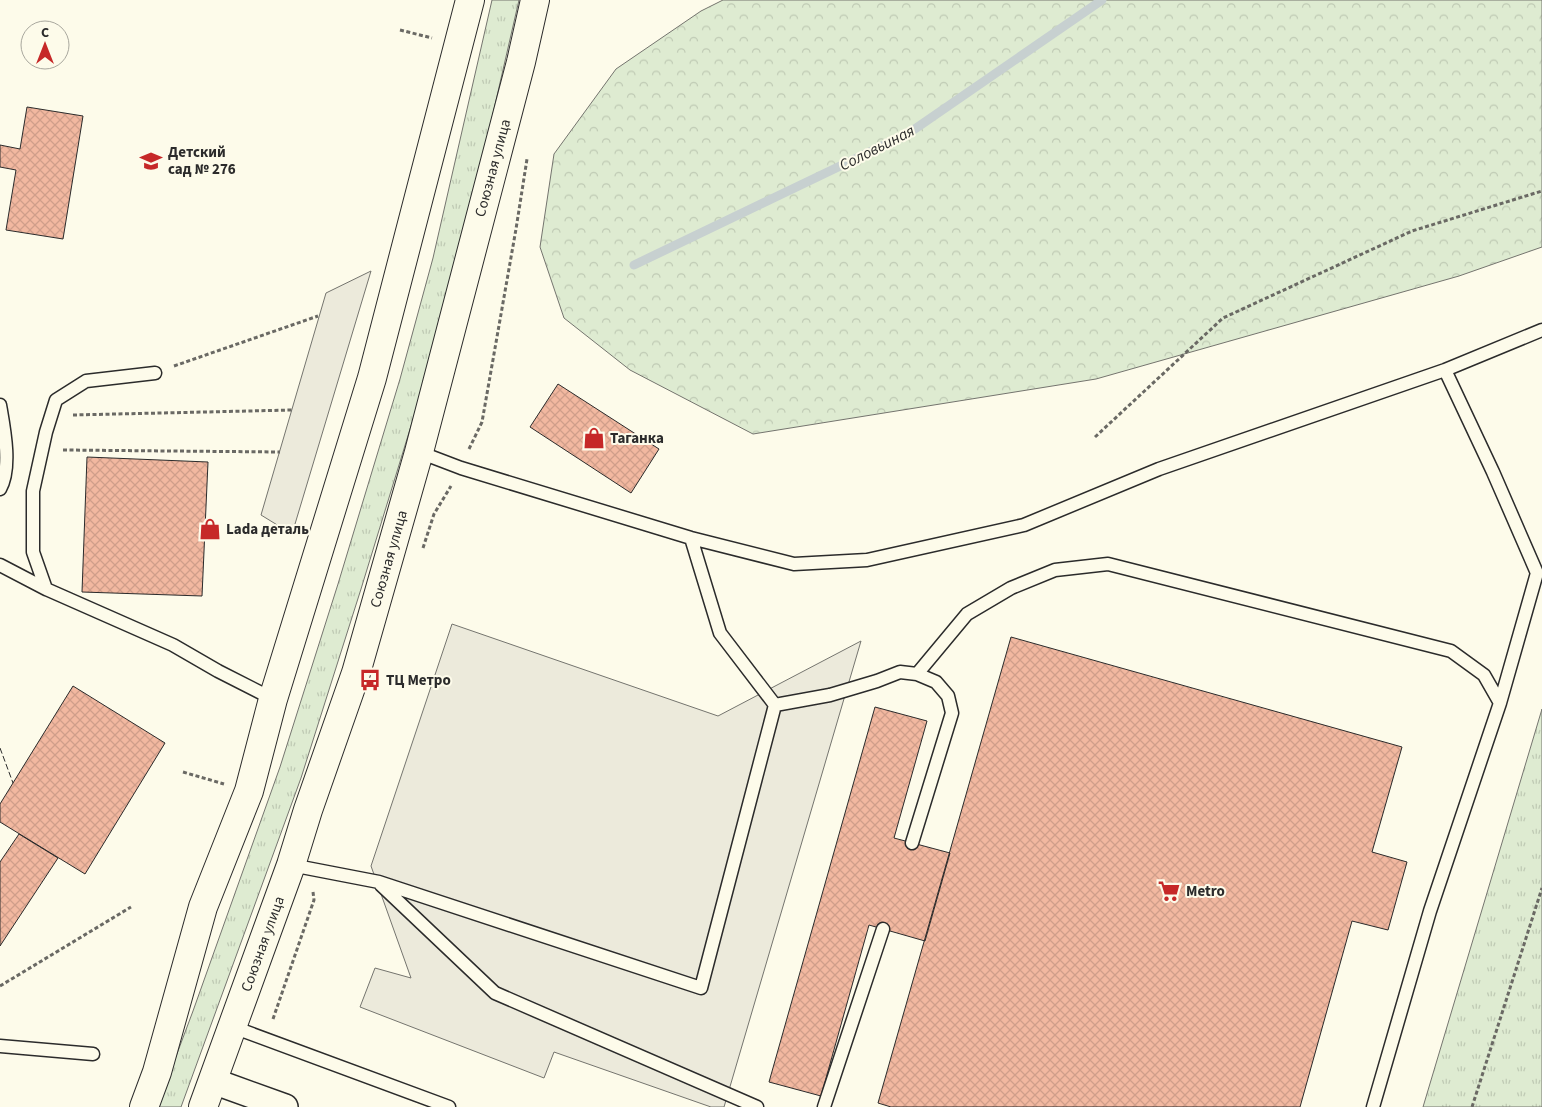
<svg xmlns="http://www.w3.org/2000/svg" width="1542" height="1107" font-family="'Source Sans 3',sans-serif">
	<defs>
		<pattern id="grass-tufts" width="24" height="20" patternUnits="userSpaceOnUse" patternTransform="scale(1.25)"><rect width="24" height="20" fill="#deebd1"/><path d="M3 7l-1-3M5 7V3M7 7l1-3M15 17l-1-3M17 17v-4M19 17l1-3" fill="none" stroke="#bfcab4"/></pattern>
		<pattern id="forest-crowns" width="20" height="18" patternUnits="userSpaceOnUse" patternTransform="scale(1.25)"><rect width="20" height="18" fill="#deebd1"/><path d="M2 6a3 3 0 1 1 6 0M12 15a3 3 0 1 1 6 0" fill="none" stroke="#bfcab4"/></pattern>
		<pattern id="building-cross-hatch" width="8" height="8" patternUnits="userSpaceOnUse" patternTransform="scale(1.25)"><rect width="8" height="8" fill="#f2b8a0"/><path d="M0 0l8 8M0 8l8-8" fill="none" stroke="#d09e8a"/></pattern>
	</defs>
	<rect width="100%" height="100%" fill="#fdfbea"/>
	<path fill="url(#grass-tufts)" stroke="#74746e" d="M492,0H519L472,205L422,390L361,589L301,778L181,1107H157L193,1011L280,767L338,584L400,379L433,258Z
		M1542,709V1107H1423Z"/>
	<path fill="url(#forest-crowns)" stroke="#74746e" d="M723,0H1542V247L1459,276L1096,379L753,434L630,370L564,318L540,247L554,154L616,69L701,11Z"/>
	<path fill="#eceadb" stroke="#74746e" d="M371,271L292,534L261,515L326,293Z
		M452,624L718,716L861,641L724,1107H711L554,1052L544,1078L360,1007L375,968L411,978L371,866Z"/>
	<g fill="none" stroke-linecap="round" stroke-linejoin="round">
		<path stroke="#c7d0d0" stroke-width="9" d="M634,265L909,133L1102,0"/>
	</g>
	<path fill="url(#building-cross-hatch)" stroke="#2b2b2b" d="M27,107L83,116L63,239L6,230L16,170L0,167V145L20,149Z
		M558,384L659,449L631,493L530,427Z
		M87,457L208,462L202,596L82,592Z
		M1011,637L1402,747L1372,852L1407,862L1388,930L1352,921L1300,1107H891L878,1103Z
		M73,686L165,743L85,874L0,822V804Z
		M875,707L927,721L894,838L950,853L925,941L869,925L821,1096L769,1082Z
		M19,834L58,858L0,946V862Z"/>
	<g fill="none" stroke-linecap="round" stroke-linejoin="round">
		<g stroke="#2b2b2b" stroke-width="15">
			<path id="service" d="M155,373L86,381L56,400L46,432L33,491V552L46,589L173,645L218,671L273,699
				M0,405C4,428 12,468 0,489
				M419,452L461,468L691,538L794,564L867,560L1024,525L1159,469L1445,370L1542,330
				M0,565L46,589
				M917,674L967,614L1011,588L1055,570L1108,564L1451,651L1484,675L1500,703
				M775,705L830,695L877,681L900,672L917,674L936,682L948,696L952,713L912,843
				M291,865L379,882L701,988L775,705L720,633L691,538
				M381,885L495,993L757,1107
				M233,1027L449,1107
				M0,1046L93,1054
				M824,1107L883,929
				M1373,1107L1430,911L1500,703L1537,573L1493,472L1445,370"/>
		</g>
		<g stroke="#2b2b2b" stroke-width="28">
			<path id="minor" d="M213,1081L285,1107"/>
		</g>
		<g stroke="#2b2b2b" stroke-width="30">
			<path id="secondary" d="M144,1107L157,1072L203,907L249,791L273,699L372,378L470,0
				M203,1107L291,865L308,810L356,673L419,452L521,62L535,0"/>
		</g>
		<path stroke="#6a6964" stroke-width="3" stroke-dasharray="4 2.5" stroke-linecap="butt" d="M400,30L432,38
			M174,366L318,316
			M73,415L292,410
			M1095,437L1223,318L1412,231L1542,191
			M469,449L482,422L516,229L527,159
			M63,450L280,452
			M423,548L434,514L451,486
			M183,772L224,784
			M0,986L131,907
			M273,1019L314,900L313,892
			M1472,1107L1542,888"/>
		<use href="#service" stroke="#fdfbea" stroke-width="12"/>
		<use href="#minor" stroke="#fdfbea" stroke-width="25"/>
		<use href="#secondary" stroke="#fdfbea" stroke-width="28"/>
		<path stroke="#2b2b2b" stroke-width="1" stroke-dasharray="6 2.5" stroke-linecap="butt" d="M0,748L13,783"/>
	</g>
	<defs>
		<g id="school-bare" transform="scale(1.725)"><path d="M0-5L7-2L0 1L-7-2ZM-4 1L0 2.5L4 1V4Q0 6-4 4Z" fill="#c62828" stroke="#fdfbea" stroke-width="2.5" paint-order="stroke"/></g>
		<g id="shop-bare" transform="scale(1.725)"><path d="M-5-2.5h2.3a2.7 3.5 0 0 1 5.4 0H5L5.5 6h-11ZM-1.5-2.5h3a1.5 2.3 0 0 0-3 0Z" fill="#c62828" stroke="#fdfbea" stroke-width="2.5" paint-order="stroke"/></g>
		<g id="bus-bare" transform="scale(1.725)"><path d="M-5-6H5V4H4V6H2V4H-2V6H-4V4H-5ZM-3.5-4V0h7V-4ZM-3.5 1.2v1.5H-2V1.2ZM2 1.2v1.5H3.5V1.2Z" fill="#c62828" stroke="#fdfbea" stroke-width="2.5" paint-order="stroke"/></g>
		<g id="supermarket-bare" transform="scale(1.725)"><path d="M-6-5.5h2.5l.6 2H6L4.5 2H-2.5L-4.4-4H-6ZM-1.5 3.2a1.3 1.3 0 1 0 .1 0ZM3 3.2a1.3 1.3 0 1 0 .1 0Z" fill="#c62828" stroke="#fdfbea" stroke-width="2.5" paint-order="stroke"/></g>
	</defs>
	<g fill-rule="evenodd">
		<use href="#school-bare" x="151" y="161"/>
		<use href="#shop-bare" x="594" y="438"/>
		<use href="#shop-bare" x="210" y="529"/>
		<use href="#bus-bare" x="370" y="680"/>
		<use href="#supermarket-bare" x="1169" y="891"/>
	</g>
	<g text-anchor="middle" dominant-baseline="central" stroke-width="4" stroke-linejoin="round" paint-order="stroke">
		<g font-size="15" font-weight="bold" fill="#2b2b2b" stroke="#fdfbea" text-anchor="start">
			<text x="168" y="152">Детский<tspan x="168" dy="17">сад № 276</tspan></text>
			<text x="610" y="438">Таганка</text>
			<text x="226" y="529">Lada деталь</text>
			<text x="386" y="680">ТЦ Метро</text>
			<text x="1186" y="891">Metro</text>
		</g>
		<g font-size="15" fill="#2b2b2b" stroke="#fdfbea">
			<text transform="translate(493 168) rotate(-75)">Союзная улица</text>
			<text transform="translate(389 559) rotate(-74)">Союзная улица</text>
			<text transform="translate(263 944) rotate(-70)">Союзная улица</text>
		</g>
		<g font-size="16" font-style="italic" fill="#2b2b2b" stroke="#fdfbea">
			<text transform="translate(877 148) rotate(-27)">Соловьиная</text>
		</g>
	</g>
	<g transform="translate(45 45)"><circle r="24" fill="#fdfbea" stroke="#a9a89e"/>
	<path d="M0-4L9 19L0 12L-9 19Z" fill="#c62828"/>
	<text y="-8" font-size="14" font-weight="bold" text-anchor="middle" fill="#2b2b2b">С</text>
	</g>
</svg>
